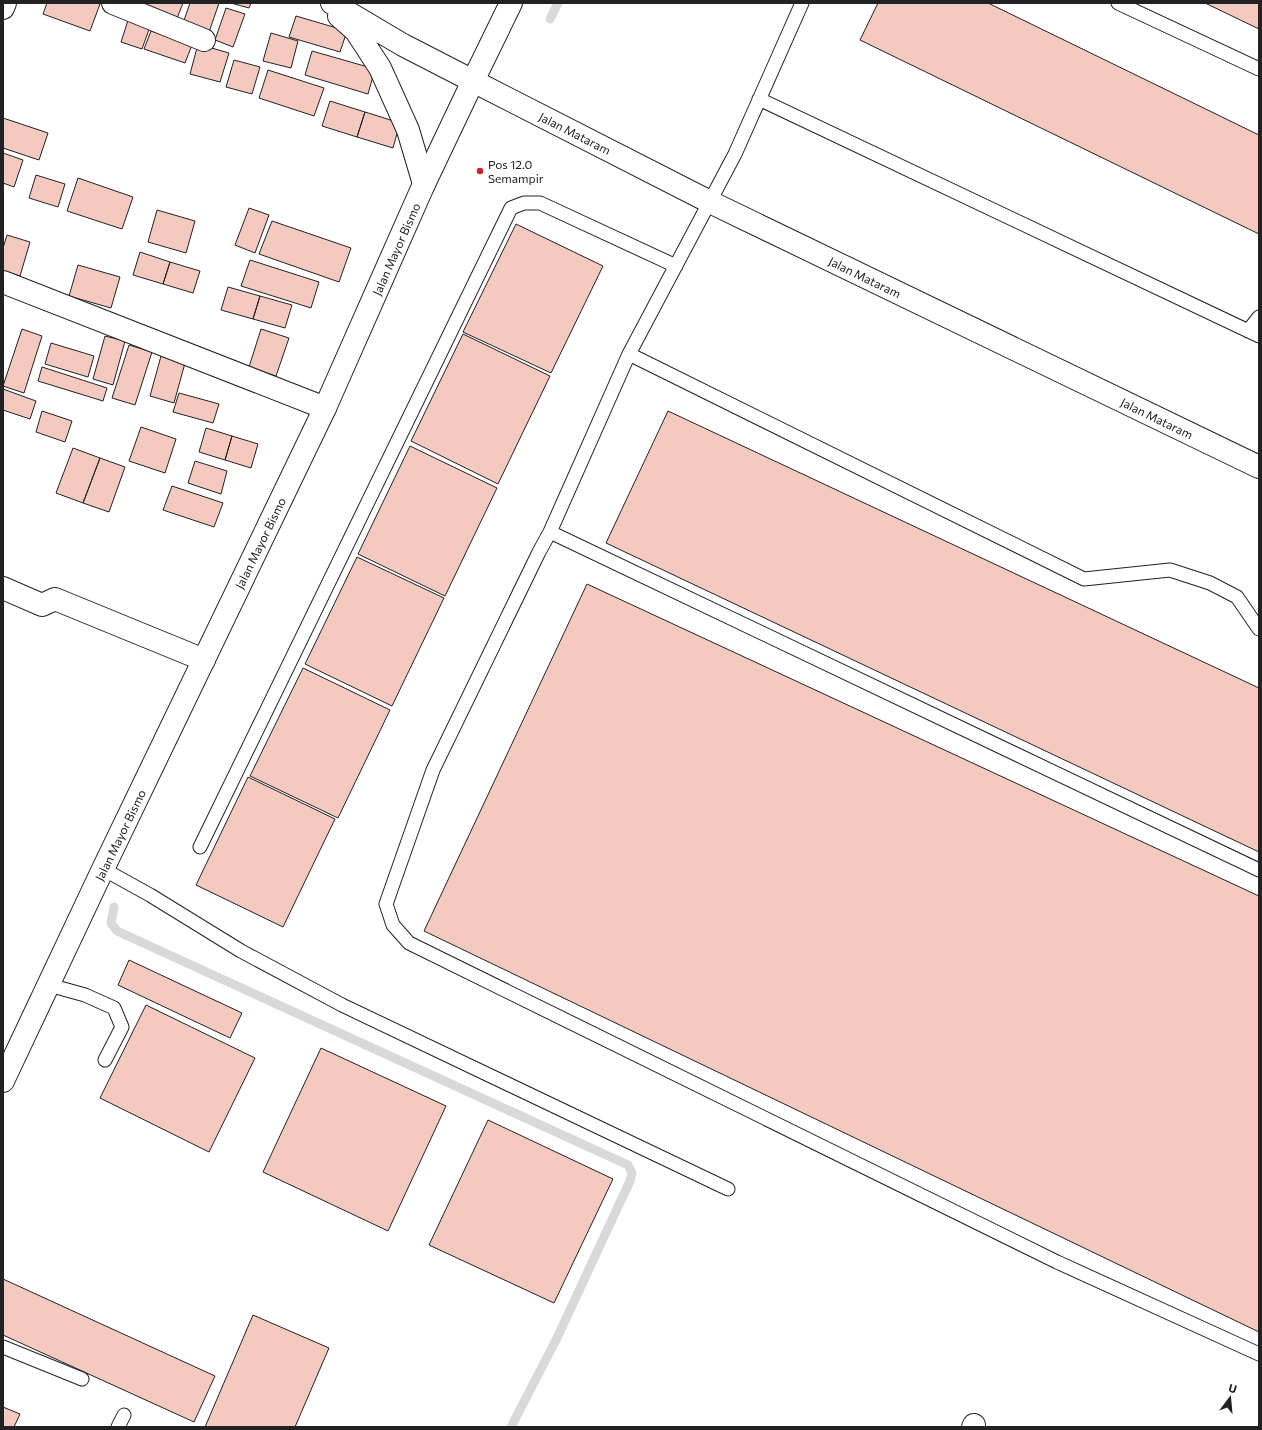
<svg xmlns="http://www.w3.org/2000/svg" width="1262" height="1430" font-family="Commissioner,sans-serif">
	<rect width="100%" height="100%" fill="#fff"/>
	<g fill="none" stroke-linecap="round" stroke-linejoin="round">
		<path stroke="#d9d9d9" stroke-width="9" d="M550,19L558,3
			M114,907L111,923L117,931L628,1165L632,1173L630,1181L556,1340L511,1427"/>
	</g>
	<path fill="#f3c9c0" stroke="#222" d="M47,3H96L100,4L90,31L43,14Z
		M147,3H183L176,21L144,10Z
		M190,3H219L207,38L181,29Z
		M231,3H251L249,8Z
		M878,3H988L1259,135V234L860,40Z
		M1205,3H1259V29Z
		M226,8L245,14L233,47L215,40Z
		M130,14L152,21L142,49L121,42Z
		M296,16L347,31L340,52L289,37Z
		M151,31L192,45L185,63L144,49Z
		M271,33L298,41L291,68L263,61Z
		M198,44L229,53L220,82L190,74Z
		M312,51L375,69L368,94L305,75Z
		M234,60L260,67L252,94L226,87Z
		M268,70L324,88L314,116L259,98Z
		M330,101L365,112L357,137L322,126Z
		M365,112L400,123L393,148L357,137Z
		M3,118L48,133L39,160L3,148Z
		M3,153L23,160L14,187L3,183Z
		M36,175L65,184L58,207L29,198Z
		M78,178L133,197L122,229L67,211Z
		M249,208L269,215L255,253L235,245Z
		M157,210L195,221L186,253L148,242Z
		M272,221L351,248L339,282L259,254Z
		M516,224L603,266L551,373L463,332Z
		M7,235L30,242L20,276L3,271V248Z
		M140,252L170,262L163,284L133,275Z
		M250,260L319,282L311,308L241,286Z
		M170,262L200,271L193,293L163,284Z
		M78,265L120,277L111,308L69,296Z
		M228,287L260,296L253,319L221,310Z
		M260,296L292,305L285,328L253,319Z
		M22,329L42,336L24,393L3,386Z
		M261,329L289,338L276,376L249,367Z
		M463,334L550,376L498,484L411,441Z
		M105,336L125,341L113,385L93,379Z
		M51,343L94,356L88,377L45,364Z
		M129,345L152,352L135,405L112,398Z
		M161,356L185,363L174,403L150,396Z
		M42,367L107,388L103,401L38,381Z
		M3,389L36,401L30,419L3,410Z
		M179,393L219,404L213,423L173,412Z
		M42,411L72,421L65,442L36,432Z
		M668,411L1259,688V852L606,543Z
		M141,427L176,439L165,473L129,461Z
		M206,428L232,436L225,460L199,452Z
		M232,436L258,444L251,468L225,460Z
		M410,446L497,488L445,596L358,554Z
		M73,448L100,458L83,503L56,493Z
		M100,458L125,467L109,512L83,503Z
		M195,461L227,471L221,494L188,483Z
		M172,486L223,503L214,527L163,510Z
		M357,557L444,598L392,706L305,664Z
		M587,584L1259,896V1332L424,931Z
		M303,668L390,710L338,818L250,776Z
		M248,777L335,819L283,927L196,885Z
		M129,960L242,1013L230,1038L118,985Z
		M146,1005L255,1058L209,1152L100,1098Z
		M321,1048L446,1106L388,1231L263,1172Z
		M488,1120L613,1179L554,1303L429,1245Z
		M3,1279L215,1376L194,1422L3,1335Z
		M253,1315L329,1348L295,1427H205Z
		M3,1407L20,1414L14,1427H3Z"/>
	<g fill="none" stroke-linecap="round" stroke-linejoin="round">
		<g stroke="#222" stroke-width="15">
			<path id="service" d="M802,3L735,154L629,354L550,532L539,552L433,770L386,904L393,925L409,943L1057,1262L1259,1354
				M1118,3L1259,69
				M759,99L1259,336
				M1248,331L1259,317
				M629,354L1084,579L1170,570L1210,583L1237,597L1259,629
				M550,532L1259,870
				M200,847L511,208L524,203H540L676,266
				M103,869L150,895L241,951L342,1005L728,1189
				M49,985L85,995L114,1008L122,1027L105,1060
				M3,1347L82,1379
				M118,1427L124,1415"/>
		</g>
		<g stroke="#222" stroke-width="24">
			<path id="minor" d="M113,3L204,40
				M3,8L5,3
				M3,282L325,408
				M3,588L42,605L55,599L204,660
				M973,1427L974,1425"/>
		</g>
		<g stroke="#222" stroke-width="24">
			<path id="secondary" d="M473,81L710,202L1259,467"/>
		</g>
		<g stroke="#222" stroke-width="24">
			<path id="primary" d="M3,1081L103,869L325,408L424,184L473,81"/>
		</g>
		<g stroke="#222" stroke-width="24">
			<path id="trunk" d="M332,3L403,45L473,81L511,3
				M339,16L356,31L380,68L408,130L424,184"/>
		</g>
		<use href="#service" stroke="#fff" stroke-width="13"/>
		<use href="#minor" stroke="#fff" stroke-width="22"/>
		<use href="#secondary" stroke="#fff" stroke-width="22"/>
		<use href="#primary" stroke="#fff" stroke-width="22"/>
		<use href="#trunk" stroke="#fff" stroke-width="22"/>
	</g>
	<circle fill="#c62828" stroke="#fff" stroke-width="1.5" cx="480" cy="171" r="4"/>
	<g text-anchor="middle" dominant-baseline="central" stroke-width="3" stroke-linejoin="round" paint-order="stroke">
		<g font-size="12" fill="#222" stroke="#fff">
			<text transform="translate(575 133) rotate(27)">Jalan Mataram</text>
			<text transform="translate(396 249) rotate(-66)">Jalan Mayor Bismo</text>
			<text transform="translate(865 277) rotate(26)">Jalan Mataram</text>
			<text transform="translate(1157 418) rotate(26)">Jalan Mataram</text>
			<text transform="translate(260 543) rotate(-64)">Jalan Mayor Bismo</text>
			<text transform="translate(120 835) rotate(-64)">Jalan Mayor Bismo</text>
		</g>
		<g font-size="12" fill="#222" stroke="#fff" text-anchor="start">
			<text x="488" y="164">Pos 12.0<tspan x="488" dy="14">Semampir</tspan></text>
		</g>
	</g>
	<rect width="1262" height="1430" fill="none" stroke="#222222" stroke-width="8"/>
	<g transform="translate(1230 1398) rotate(16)" stroke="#ffffff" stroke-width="3" paint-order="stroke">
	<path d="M0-3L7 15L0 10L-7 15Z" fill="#222222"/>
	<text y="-6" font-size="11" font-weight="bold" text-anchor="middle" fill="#222222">U</text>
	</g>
</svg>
